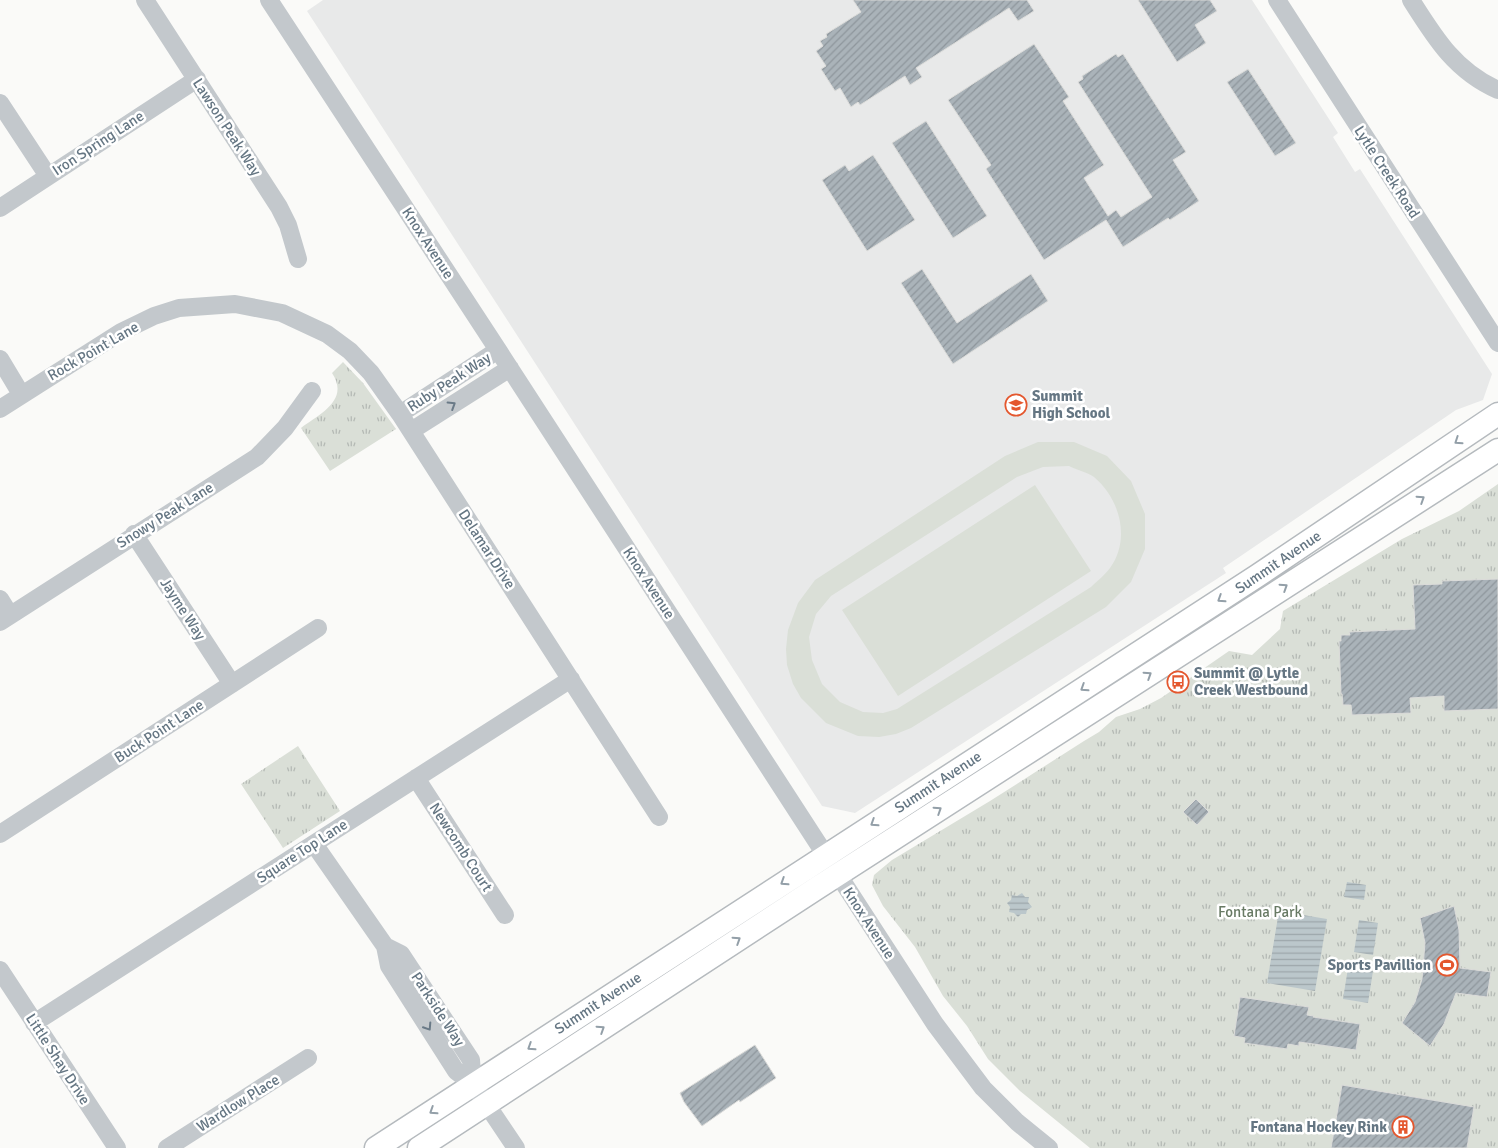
<svg xmlns="http://www.w3.org/2000/svg" width="1498" height="1148" font-family="Signika,sans-serif">
	<defs>
		<pattern id="grass-tufts" width="24" height="20" patternUnits="userSpaceOnUse" patternTransform="scale(1.25)"><rect width="24" height="20" fill="#dadfd7"/><path d="M3 7l-1-3M5 7V3M7 7l1-3M15 17l-1-3M17 17v-4M19 17l1-3" fill="none" stroke="#b4b9b4"/></pattern>
		<pattern id="water-rules" width="6" height="5" patternUnits="userSpaceOnUse" patternTransform="scale(1.25)"><rect width="6" height="5" fill="#bbc7cb"/><path d="M0 2.5h6" fill="none" stroke="#9ca6aa"/></pattern>
		<pattern id="building-hatch" width="6" height="6" patternUnits="userSpaceOnUse" patternTransform="scale(1.25)"><rect width="6" height="6" fill="#aab3b9"/><path d="M-1 1l2-2M0 6l6-6M5 7l2-2" fill="none" stroke="#8e969c"/></pattern>
	</defs>
	<rect width="100%" height="100%" fill="#fafaf8"/>
	<path fill="#e8e9e9" d="M323,0H1252L1338,133L1333,137L1355,172L1360,169L1492,374L1483,400L1456,410L1223,568L1226,573L855,813L822,806L307,11Z"/>
	<path fill="url(#grass-tufts)" d="M343,362L363,383L396,429L330,471L301,428C320,414 350,400 332,373Z
		M1498,484V1148H1090L1020,1091L988,1059L967,1026L943,996L915,947L883,906L872,885L874,875L892,860L990,801L1084,741L1099,732L1116,717L1140,709L1161,698L1229,651L1252,655L1280,629L1283,611L1402,539L1459,511Z
		M298,746L340,811L283,848L241,784Z"/>
	<path fill="#dadfd7" fill-rule="evenodd" d="M1038,442H1074L1107,456L1131,481L1145,514V549L1131,582L1106,607L911,728L896,734L879,737L858,736L826,723L801,698L793,684L787,665L786,649L788,630L798,603L815,580L1005,456ZM1069,466C1077,470 1087,472 1094,477C1120,499 1131,539 1110,568C1105,575 1097,581 1091,587L897,709L883,713L863,712L840,702L822,684L812,660L809,637L816,614L831,596L1017,477L1043,467Z
		M1035,485L1091,571L898,696L842,610Z"/>
	<path fill="url(#water-rules)" d="M1347,882L1366,885L1364,900L1344,897Z
		M1022,893L1025,897H1029L1028,902L1032,907L1027,910L1026,914H1021L1018,917L1014,913L1009,912L1010,907L1007,903L1011,900L1012,895L1017,896Z
		M1279,911L1327,919L1315,991L1267,983Z
		M1359,920L1378,923L1373,955L1354,952Z
		M1348,968L1373,971L1368,1003L1343,999Z"/>
	<path fill="url(#building-hatch)" stroke="#dcdcda" d="M853,0H1027L1034,11L1018,21L1009,8L916,68L922,77L910,85L905,76L860,105L858,102L851,107L840,88L835,91L821,69L826,66L816,51L823,46L820,41L827,37L826,34L861,12Z
		M1138,0H1210L1217,11L1195,25L1206,43L1177,62Z
		M1034,44L1069,97L1063,101L1104,165L1084,178L1108,216L1116,210L1121,217L1152,197L1078,82L1083,79L1082,76L1116,54L1118,57L1123,54L1186,152L1173,160L1199,201L1170,220L1168,218L1123,247L1106,220L1044,260L986,169L991,165L948,100Z
		M1248,69L1296,143L1275,156L1227,82Z
		M926,121L987,216L953,238L892,143Z
		M873,155L915,220L867,251L822,180L845,165L849,171Z
		M922,269L957,323L1031,274L1048,301L953,364L901,283Z
		M1498,579V709L1444,711V696L1410,698L1411,713L1352,715L1351,705H1343L1342,694H1341L1339,641H1341V635H1350L1349,632L1415,629L1413,585L1442,584V581Z
		M1196,799L1209,812L1197,825L1183,812Z
		M1454,906L1459,930L1460,968L1491,972L1487,997L1456,993L1444,1024L1430,1046L1402,1023L1415,1002L1422,979L1425,943L1420,918Z
		M1240,997L1309,1007L1307,1015L1314,1016L1313,1017L1360,1024L1356,1050L1299,1042V1046L1288,1044L1287,1049L1244,1043L1245,1038L1234,1036Z
		M755,1045L776,1078L740,1102L739,1100L702,1126L684,1102L680,1093Z
		M1342,1085L1474,1107L1467,1148H1331Z"/>
	<g fill="none" stroke-linecap="round" stroke-linejoin="round">
		<g stroke="#b5babe" stroke-width="25">
			<path id="major" d="M376,1148L1257,576L1498,414
				M419,1148L817,888L1498,450"/>
		</g>
		<path stroke="#c3c8cc" stroke-width="18" d="M145,0L279,207L288,225L298,259
			M269,0L498,350L935,1024L983,1088L1017,1122L1049,1148
			M1277,0L1498,343
			M1411,0C1435,38 1455,71 1498,90
			M0,103L48,176
			M0,208L197,79
			M0,359L21,394
			M0,409L121,332L154,316L179,308L235,304L282,313L327,334L350,351L371,373L400,414L659,817
			M400,414L498,350
			M411,431L510,368
			M134,534L232,684
			M0,599L10,615
			M0,622L257,457L285,428L312,391
			M416,778L505,915
			M0,834L318,628
			M314,844L385,946L389,966L456,1071L473,1084L516,1148
			M385,946L401,954L471,1060L473,1084
			M0,970L117,1148
			M34,1023L571,679
			M167,1148L308,1058"/>
		<use href="#major" stroke="#fff" stroke-width="22"/>
	</g>
	<defs><path id="oneway-chevron" d="M-2-3.5L2.5 0L-2 3.5" fill="none" stroke-width="1.6" stroke-linecap="round" stroke-linejoin="round" transform="scale(1.25)"/></defs>
	<g stroke="#6a7a87">
		<use href="#oneway-chevron" transform="translate(452 405) rotate(-32)"/>
		<use href="#oneway-chevron" transform="translate(428 1027) rotate(57)"/>
	</g>
	<g stroke="#939fa8">
		<use href="#oneway-chevron" transform="translate(1458 441) rotate(146)"/>
		<use href="#oneway-chevron" transform="translate(1421 499) rotate(-33)"/>
		<use href="#oneway-chevron" transform="translate(1284 587) rotate(-33)"/>
		<use href="#oneway-chevron" transform="translate(1221 599) rotate(147)"/>
		<use href="#oneway-chevron" transform="translate(1148 675) rotate(-33)"/>
		<use href="#oneway-chevron" transform="translate(1084 688) rotate(147)"/>
		<use href="#oneway-chevron" transform="translate(938 810) rotate(-33)"/>
		<use href="#oneway-chevron" transform="translate(874 823) rotate(147)"/>
		<use href="#oneway-chevron" transform="translate(784 882) rotate(147)"/>
		<use href="#oneway-chevron" transform="translate(737 940) rotate(-33)"/>
		<use href="#oneway-chevron" transform="translate(601 1029) rotate(-33)"/>
		<use href="#oneway-chevron" transform="translate(531 1047) rotate(147)"/>
		<use href="#oneway-chevron" transform="translate(433 1111) rotate(147)"/>
	</g>
	<defs>
		<g id="school-ring" transform="scale(1.125)"><circle r="9.5" fill="#fff" stroke="#e4572e" stroke-width="1.5"/><path d="M0-5L7-2L0 1L-7-2ZM-4 1L0 2.5L4 1V4Q0 6-4 4Z" fill="#e4572e"/></g>
		<g id="bus-ring" transform="scale(1.125)"><circle r="9.5" fill="#fff" stroke="#e4572e" stroke-width="1.5"/><path d="M-5-6H5V4H4V6H2V4H-2V6H-4V4H-5ZM-3.5-4V0h7V-4ZM-3.5 1.2v1.5H-2V1.2ZM2 1.2v1.5H3.5V1.2Z" fill="#e4572e"/></g>
		<g id="stadium-ring" transform="scale(1.125)"><circle r="9.5" fill="#fff" stroke="#e4572e" stroke-width="1.5"/><path d="M0-5a6.5 5 0 1 0 0 10a6.5 5 0 1 0 0-10ZM-3.5-1.8h7v3.6h-7Z" fill="#e4572e"/></g>
		<g id="building-ring" transform="scale(1.125)"><circle r="9.5" fill="#fff" stroke="#e4572e" stroke-width="1.5"/><path d="M-4-6H4V6H1V3H-1V6H-4ZM-2.5-4.3h1.7v1.8h-1.7ZM.8-4.3h1.7v1.8H.8ZM-2.5-1h1.7V.8h-1.7ZM.8-1h1.7V.8H.8Z" fill="#e4572e"/></g>
	</defs>
	<g fill-rule="evenodd">
		<use href="#school-ring" x="1016" y="405"/>
		<use href="#bus-ring" x="1178" y="682"/>
		<use href="#stadium-ring" x="1447" y="965"/>
		<use href="#building-ring" x="1403" y="1127"/>
	</g>
	<g text-anchor="middle" dominant-baseline="central" stroke-width="5" stroke-linejoin="round" paint-order="stroke">
		<g font-size="15" fill="#657683" stroke="#fff">
			<text transform="translate(227 127) rotate(57)">Lawson Peak Way</text>
			<text transform="translate(98 143) rotate(-33)">Iron Spring Lane</text>
			<text transform="translate(1387 172) rotate(57)">Lytle Creek Road</text>
			<text transform="translate(428 243) rotate(57)">Knox Avenue</text>
			<text transform="translate(93 351) rotate(-30)">Rock Point Lane</text>
			<text transform="translate(449 382) rotate(-33)">Ruby Peak Way</text>
			<text transform="translate(165 515) rotate(-32)">Snowy Peak Lane</text>
			<text transform="translate(487 549) rotate(57)">Delamar Drive</text>
			<text transform="translate(1278 562) rotate(-34)">Summit Avenue</text>
			<text transform="translate(649 583) rotate(57)">Knox Avenue</text>
			<text transform="translate(183 609) rotate(57)">Jayme Way</text>
			<text transform="translate(159 731) rotate(-33)">Buck Point Lane</text>
			<text transform="translate(938 782) rotate(-33)">Summit Avenue</text>
			<text transform="translate(461 847) rotate(57)">Newcomb Court</text>
			<text transform="translate(302 851) rotate(-33)">Square Top Lane</text>
			<text transform="translate(869 923) rotate(57)">Knox Avenue</text>
			<text transform="translate(598 1003) rotate(-33)">Summit Avenue</text>
			<text transform="translate(438 1009) rotate(57)">Parkside Way</text>
			<text transform="translate(58 1059) rotate(57)">Little Shay Drive</text>
			<text transform="translate(238 1103) rotate(-32)">Wardlow Place</text>
		</g>
		<g font-size="15" font-weight="bold" fill="#657683" stroke="#fff" text-anchor="start">
			<text x="1032" y="396">Summit<tspan x="1032" dy="17">High School</tspan></text>
			<text x="1194" y="673">Summit @ Lytle<tspan x="1194" dy="17">Creek Westbound</tspan></text>
			<text x="1431" y="965" text-anchor="end">Sports Pavillion</text>
			<text x="1387" y="1127" text-anchor="end">Fontana Hockey Rink</text>
		</g>
		<g font-size="15" fill="#687a64" stroke="#fff">
			<text x="1260" y="912">Fontana Park</text>
		</g>
	</g>
</svg>
